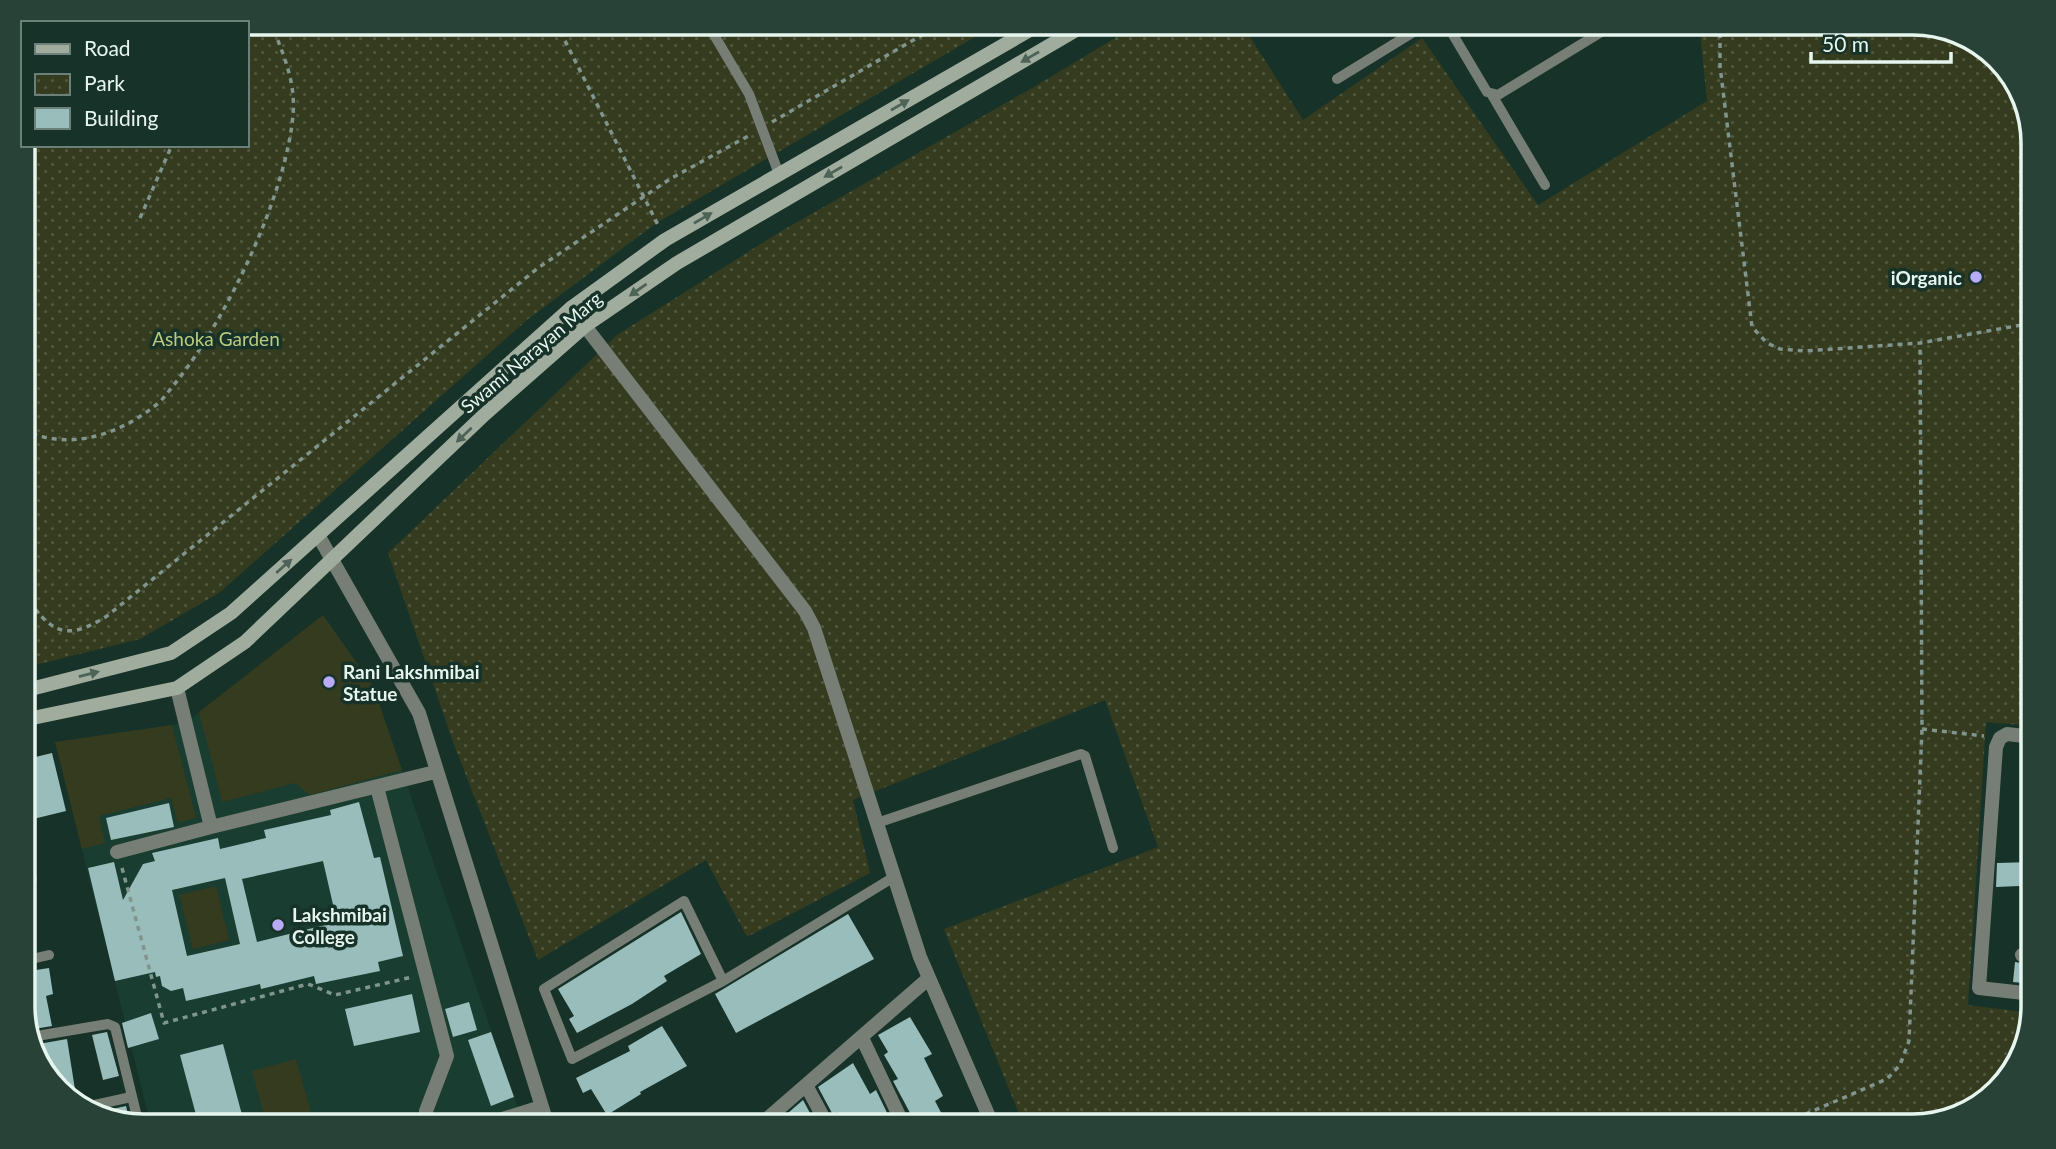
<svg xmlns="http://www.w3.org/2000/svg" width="2056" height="1149" font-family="Lato,sans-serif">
	<defs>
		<pattern id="park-dots" width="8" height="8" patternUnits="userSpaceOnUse" patternTransform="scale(1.75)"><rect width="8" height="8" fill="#353b1e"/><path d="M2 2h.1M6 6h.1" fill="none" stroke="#52583f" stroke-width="1.8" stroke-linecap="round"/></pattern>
	</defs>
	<rect width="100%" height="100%" fill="#173228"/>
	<path fill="#193d30" d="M323,615L373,686L524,1126H151L55,742L186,723Z"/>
	<path fill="#353b1e" d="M323,615L373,686L402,770L310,795L295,783L222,802L199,712Z
		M172,725L196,818L178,823L171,798L99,816L105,843L82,849L55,742Z
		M216,886L229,940L193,949L179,895Z
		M296,1059L315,1126H267L252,1071Z"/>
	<path fill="url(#park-dots)" d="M247,23H999L655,224L527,320L219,593L140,639L23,668V145H247Z
		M1140,23H1241L1303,120L1422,38L1538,205L1707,101L1699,23H1913L1973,39L2017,82L2033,135V726L1986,722L1968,1005L2031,1013L2017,1066L1974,1110L1914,1126H1024L944,929L1158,847L1105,700L853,800L870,873L747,937L706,860L538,960L453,742L388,553L617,335L778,233L1039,84Z"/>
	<path fill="#99bdbb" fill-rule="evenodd" d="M52,753L66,811L25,821L23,760Z
		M359,802L374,858L380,857L403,956L378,962L380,971L316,984L314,976L261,989L260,984L186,1001L183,988L171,991L162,986L160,976L156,977L155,972L115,981L88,868L114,862L123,900L143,864L155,861L152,853L218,838L220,849L266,838L264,830L331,815L330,810ZM323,861L337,922L257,942L242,879ZM225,878L240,944L187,956L172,890Z
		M169,803L174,827L111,840L106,818Z
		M2033,862V877L2024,879L2020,886L1996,887L1997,863Z
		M681,912L701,954L664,976L667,981L632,1004L577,1033L569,1019L574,1016L558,989Z
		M848,914L874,959L736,1033L715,994Z
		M2015,962L2033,965V984L2013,982Z
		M49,968L53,994L46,996L52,1026L28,1030L23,1012V972Z
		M412,994L420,1032L354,1046L345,1009Z
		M469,1002L477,1030L453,1037L445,1009Z
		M151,1013L159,1039L128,1048L122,1023Z
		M910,1017L932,1054L924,1058L943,1096L935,1101L948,1126H917L893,1081L898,1079L884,1055L888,1052L878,1035Z
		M662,1026L687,1066L640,1092L641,1094L607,1115L591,1089L583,1093L576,1078L630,1051L628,1046Z
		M107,1032L119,1076L103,1080L92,1035Z
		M491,1032L514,1097L491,1106L468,1040Z
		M67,1039L77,1102L75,1103L43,1073L33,1045Z
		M223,1044L245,1126H199L180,1055Z
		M853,1063L870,1094L876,1090L892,1123L886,1126H845L837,1112L833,1115L818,1087Z
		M803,1100L817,1126H773Z
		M126,1106L130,1123L94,1113Z"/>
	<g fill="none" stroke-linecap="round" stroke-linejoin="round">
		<path stroke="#80958d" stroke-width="3.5" stroke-dasharray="5 5" stroke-linecap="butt" d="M556,23L659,227
			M1720,23V66L1752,327L1767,343L1780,349L1805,351L1920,343L2033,323
			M772,122L943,23
			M140,218L172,145
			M23,430C69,451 117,436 156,405C164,399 170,389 177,381C227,318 286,195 293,115C296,81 283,54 271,23
			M23,593C51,632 64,643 107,616L538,268L670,179L750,135
			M1922,729L1984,736
			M122,868L164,1023L308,984L335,995L412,977
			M1778,1126L1887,1079L1900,1065L1909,1041L1922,729L1920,343"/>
		<path stroke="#767e75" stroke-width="10" d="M707,23L749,94L779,174
			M1446,23L1487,92L1498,95L1616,23
			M1337,79L1420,28L1417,23
			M1492,95L1545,185
			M877,823L1081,754L1085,756L1113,848
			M23,881L32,879
			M23,961L49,955
			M723,981L684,901L544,989L572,1059L723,981L894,877
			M31,1037L108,1024L115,1027L139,1125
			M81,1108L131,1097"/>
		<path stroke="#767e75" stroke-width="14" d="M571,308L805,611L814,628L920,957L993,1126
			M318,535L419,713L548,1126
			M177,688L211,827L435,772
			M2033,737L2007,734L2000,738L1996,747L1979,988L2033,994
			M377,787L447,1056L426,1111L428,1126
			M117,852L211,827
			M2029,887H2033
			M2022,955L2033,956
			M862,1038L904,1126
			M807,1087L828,1126
			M480,1126L541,1107
			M759,1126L929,978"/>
		<path stroke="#a0ad9e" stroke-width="14" d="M23,691L171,653L231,613L571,308L665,240L1042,23
			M23,720L177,688L245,642L485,414L585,326L677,263L1088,23"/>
	</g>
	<defs><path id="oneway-solid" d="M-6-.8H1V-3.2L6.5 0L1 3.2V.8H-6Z" transform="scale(1.75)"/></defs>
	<g fill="#4e6357">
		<use href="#oneway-solid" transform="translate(1030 57) rotate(150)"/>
		<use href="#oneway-solid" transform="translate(900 105) rotate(-30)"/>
		<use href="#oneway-solid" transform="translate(833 172) rotate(150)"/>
		<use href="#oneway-solid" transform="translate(703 218) rotate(-30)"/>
		<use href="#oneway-solid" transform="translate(638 290) rotate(145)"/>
		<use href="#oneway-solid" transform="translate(464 435) rotate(137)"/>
		<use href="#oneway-solid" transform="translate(284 566) rotate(-42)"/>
		<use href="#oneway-solid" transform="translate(89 674) rotate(-14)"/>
	</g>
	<g fill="#b8abf7" stroke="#173228" stroke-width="2.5">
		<circle cx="1976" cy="277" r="7"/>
		<circle cx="329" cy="682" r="7"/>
		<circle cx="278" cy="925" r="7"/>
	</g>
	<g text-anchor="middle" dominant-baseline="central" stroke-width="7" stroke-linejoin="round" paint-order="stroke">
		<g font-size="19" font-weight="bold" fill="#e6f6ef" stroke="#173228" text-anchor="start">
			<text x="1962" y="277" text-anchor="end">iOrganic</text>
			<text x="343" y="671">Rani Lakshmibai<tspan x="343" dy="22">Statue</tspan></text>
			<text x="292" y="914">Lakshmibai<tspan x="292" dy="22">College</tspan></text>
		</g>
		<g font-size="19" fill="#bbca7c" stroke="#173228">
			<text x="216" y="338">Ashoka Garden</text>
		</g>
		<g font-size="19" fill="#e6f6ef" stroke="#173228">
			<text transform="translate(531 352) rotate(-40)">Swami Narayan Marg</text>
		</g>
	</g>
	<path d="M0 0H2056V1149H0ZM143 35H1913A108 108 0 0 1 2021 143V1006A108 108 0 0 1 1913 1114H143A108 108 0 0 1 35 1006V143A108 108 0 0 1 143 35Z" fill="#284238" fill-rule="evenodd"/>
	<path fill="none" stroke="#e6f6ef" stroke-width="3.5" d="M143 35H1913A108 108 0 0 1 2021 143V1006A108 108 0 0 1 1913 1114H143A108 108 0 0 1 35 1006V143A108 108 0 0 1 143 35Z"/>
	<rect x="21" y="21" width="228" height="126" fill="#173228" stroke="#6a8078" stroke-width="2"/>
	<rect x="35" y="44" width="35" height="10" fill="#a0ad9e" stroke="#6a8078" stroke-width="2"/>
	<text x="84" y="56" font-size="21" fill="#e6f6ef">Road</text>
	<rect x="35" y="74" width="35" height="21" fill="url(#park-dots)" stroke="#6a8078" stroke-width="2"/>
	<text x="84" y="91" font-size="21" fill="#e6f6ef">Park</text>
	<rect x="35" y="108" width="35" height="21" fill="#99bdbb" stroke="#6a8078" stroke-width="2"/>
	<text x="84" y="126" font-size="21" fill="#e6f6ef">Building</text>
	<path d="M1811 52v10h140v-10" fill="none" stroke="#e6f6ef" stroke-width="3.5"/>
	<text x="1822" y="52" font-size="21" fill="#e6f6ef" stroke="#173228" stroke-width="5" paint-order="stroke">50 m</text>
</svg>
